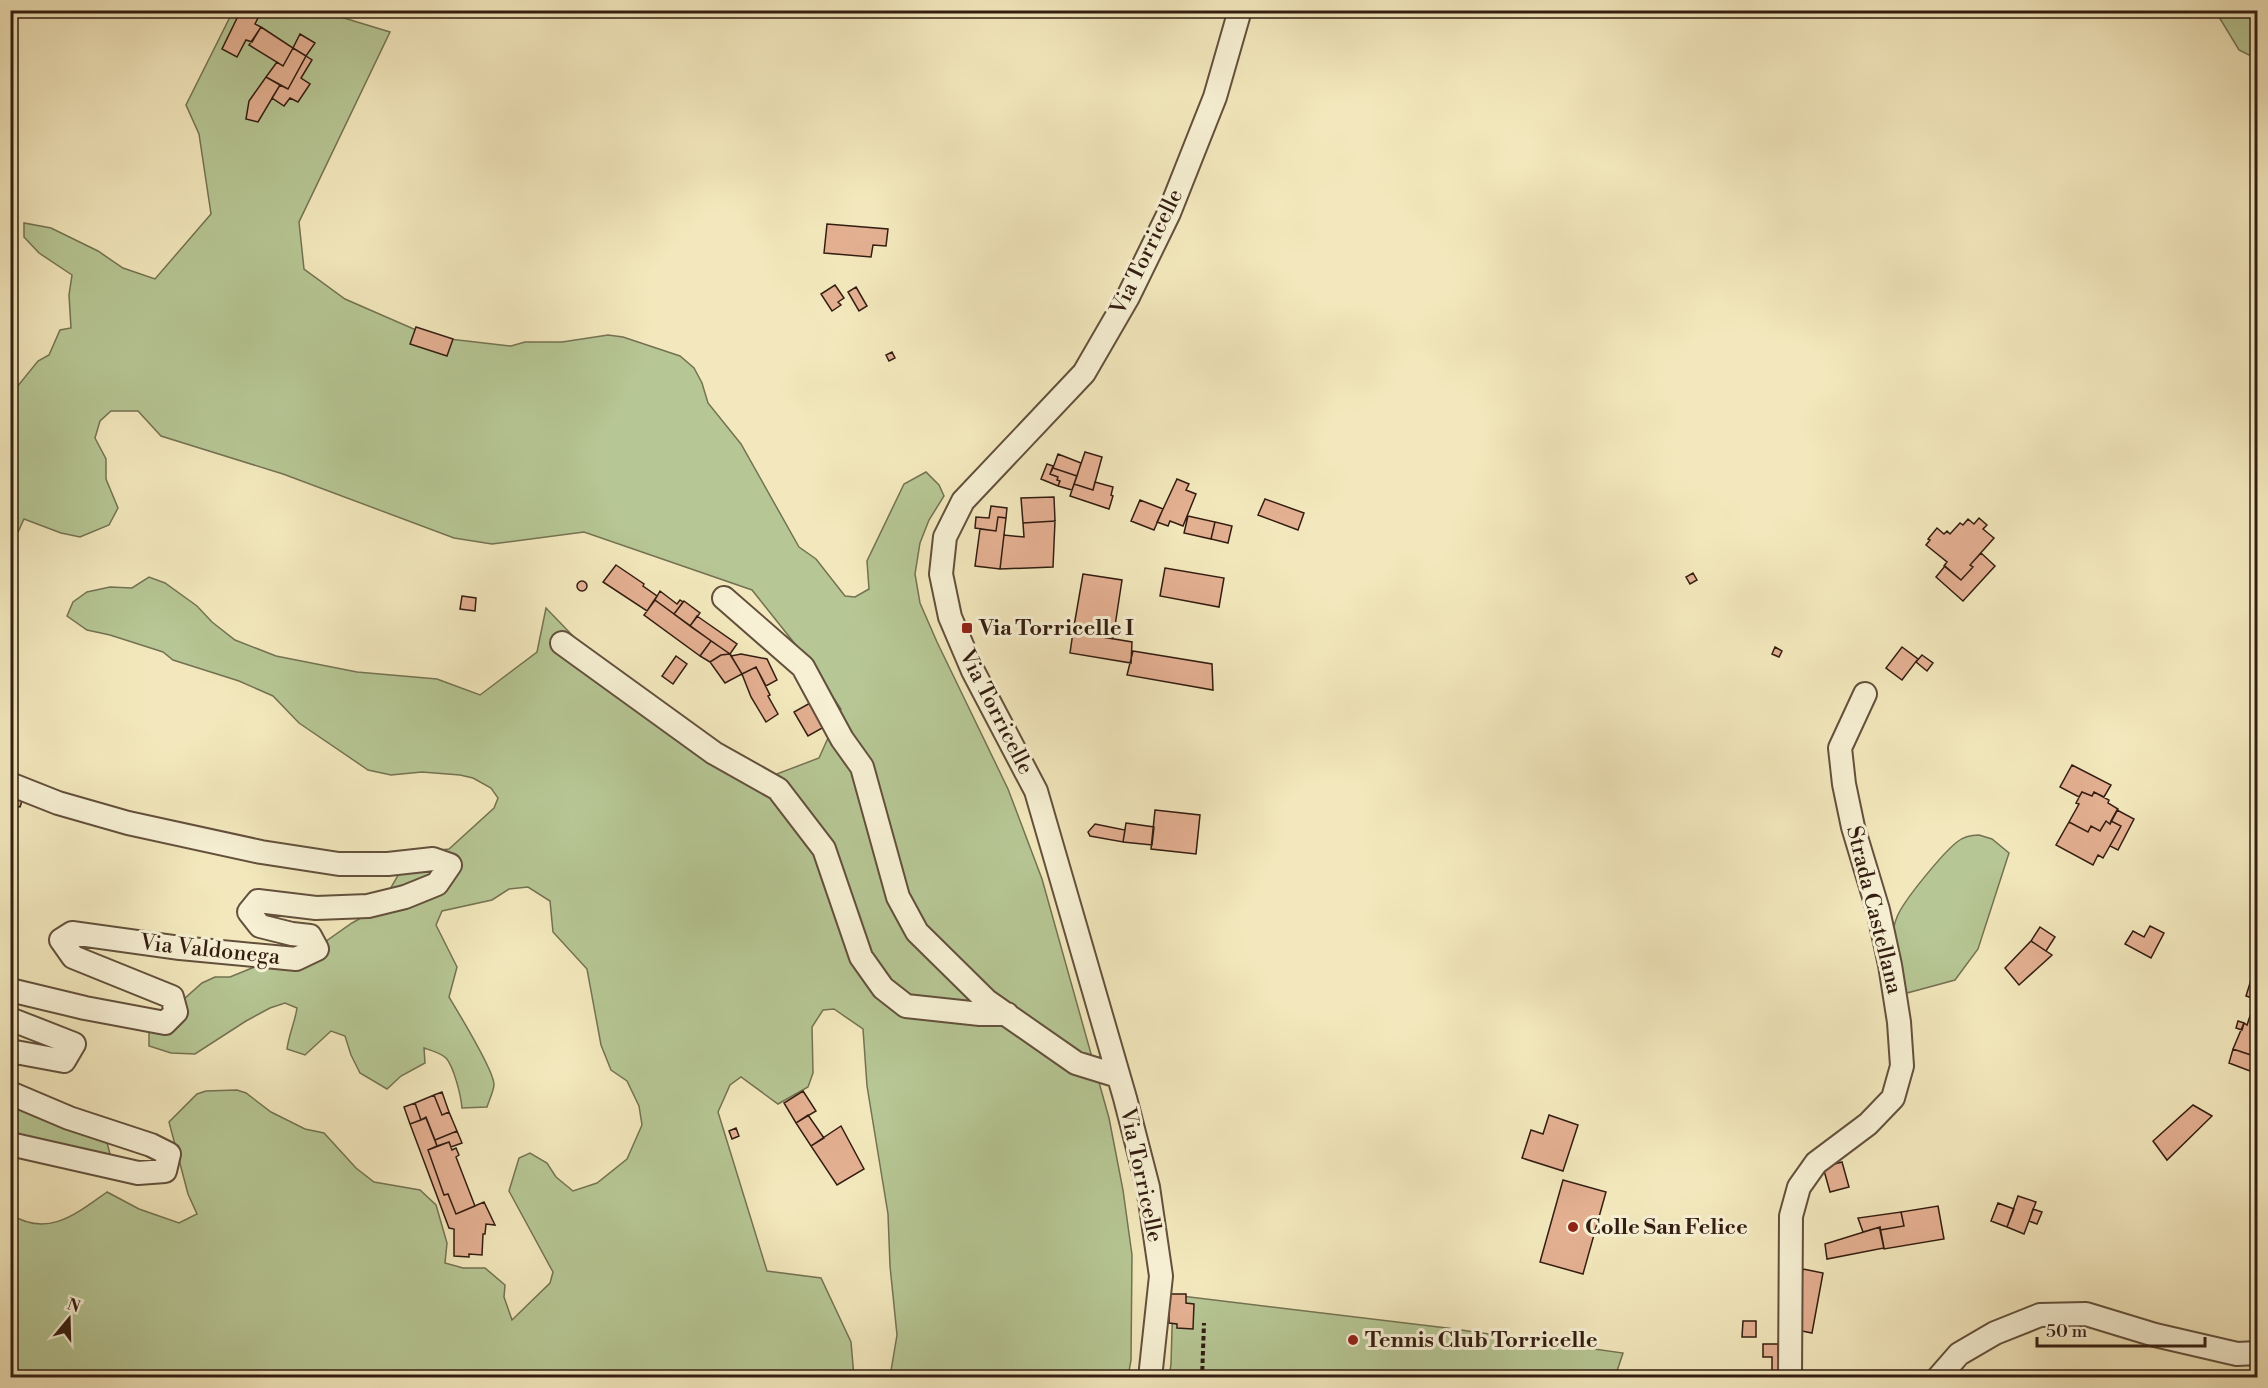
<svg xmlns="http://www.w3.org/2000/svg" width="2268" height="1388" font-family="'Libre Bodoni',serif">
	<rect width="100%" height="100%" fill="#f3e8bd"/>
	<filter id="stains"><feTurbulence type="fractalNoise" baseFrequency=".00333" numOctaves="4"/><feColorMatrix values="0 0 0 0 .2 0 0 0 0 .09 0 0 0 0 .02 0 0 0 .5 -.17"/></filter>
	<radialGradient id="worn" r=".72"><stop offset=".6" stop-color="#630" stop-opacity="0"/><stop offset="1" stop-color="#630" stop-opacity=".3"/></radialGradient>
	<path fill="#b6c694" stroke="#747252" stroke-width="1.5" d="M233,11H321L390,32L299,222L304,269L345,299L432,337L511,346L525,342H562L608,335L623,337L680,356L694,368L702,383L708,403L741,444L799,547L816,559L845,596L855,597L869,589L867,561L904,484L926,472L939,485L944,496L929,520L920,543L915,574L920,603L937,642L1008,789L1042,879L1109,1118L1123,1190L1132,1255L1131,1360L1128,1377H890L897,1335L890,1266L888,1214L867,1086L863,1029L834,1009L823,1010L812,1027L813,1073L808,1087L778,1104L741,1077L730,1085L718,1112L767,1271L821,1278L851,1342L854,1377H11L10,1214C48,1238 76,1214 107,1192L139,1209L179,1223L197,1214L188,1194L169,1122L197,1094L206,1091L237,1090L246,1093L271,1112L305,1129L324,1133L356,1168L374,1182L420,1190L436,1205L447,1243L445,1263L463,1268H485L505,1285L504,1297L512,1320L550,1283L553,1272L509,1191L519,1158L530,1153L547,1163L556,1177L573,1191L597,1183L627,1159L642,1125L639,1106L627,1081L611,1070L601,1045L587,969L553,932L550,901L528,887L509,889L492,900L442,911L436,925L457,967L449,997C458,1012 493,1069 494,1084C494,1091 489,1100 487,1107L462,1108C461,1096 454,1067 446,1058C441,1053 430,1050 424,1048L425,1063L401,1076L387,1089L360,1073L351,1055L345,1036L331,1031L305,1055L287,1049C289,1034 295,1022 297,1008L285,1003L270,1008L246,1021L195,1054L171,1053L149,1046V1021L167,1005L185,998L202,983L215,977H230L291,952L319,946L352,923L379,908L407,860L431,851L449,849L494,808L498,798L491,788L473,778L460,775L422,772L391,775L368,770L299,723L273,696L239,681L173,660L163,652L110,635L87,630L67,616L73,602L87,592L110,587L132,588L149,577L165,583L197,606L212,622L235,640L276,656L357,672L437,679L480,695L537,652L546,608L625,690L769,777L819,758L841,709L811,664L752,590L584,532L492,544L454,538L283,474L161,436L138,411H111L100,421L95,438L106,459V479L118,508L109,525L80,537L61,533L24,519L18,532L11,537V390L17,387L38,361L49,355L60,330L71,328L69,295L72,275L39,253L24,237V223L51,228L98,251L123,268L155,279L211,214L199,134L186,105Z
		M2218,11H2257V59L2239,50L2219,17Z
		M1979,835L1992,839L2009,853L1978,949L1955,980L1907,993C1899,975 1892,955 1893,935C1893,930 1895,922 1897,917C1903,901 1943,853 1957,842C1963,837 1971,835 1979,835Z
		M11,1094L105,1135L110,1154L100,1160C88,1158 73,1157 62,1153C41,1144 36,1129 11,1141Z
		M1173,1295L1447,1328L1623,1353L1615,1377L1169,1378L1171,1364Z"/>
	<path fill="#e4b092" stroke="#331d11" stroke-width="1.5" d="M241,10H262L255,24L261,27L252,42L246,40L237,57L222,49Z
		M261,27L293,48L283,66L249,45Z
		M300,34L315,43L306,56L293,48Z
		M293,48L306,56L288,89L266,77L277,62L283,66Z
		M306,56L312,60L301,78L310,84L298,102L290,98L284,106L272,98L280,85L288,89Z
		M266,77L280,85L258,122L246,119L249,101Z
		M827,224L888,229L886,246L873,245L871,257L824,253Z
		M835,285L844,298L838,302L841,305L832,311L821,294Z
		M856,287L867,306L859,311L848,292Z
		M416,327L453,339L447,356L410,344Z
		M892,352L895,358L889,361L886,355Z
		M1085,452L1102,457L1093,490L1074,484Z
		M1058,454L1081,463L1077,476L1053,468Z
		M1047,464L1053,466L1050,474L1058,477L1057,480L1060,481L1058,486L1041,479Z
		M1053,468L1077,476L1072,490L1058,486L1060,481L1057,480L1058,477L1050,474Z
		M1177,479L1189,484L1186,490L1196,494L1183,526L1170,521L1168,526L1157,522Z
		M1095,482L1113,487L1111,495L1113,496L1109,509L1070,496L1074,484L1093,490Z
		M1054,497L1055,521L1023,523L1021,498Z
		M1265,499L1304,513L1298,530L1258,515Z
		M1140,500L1163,509L1154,530L1131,521Z
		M991,506L1007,508L1006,518L998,517L996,531L975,528L976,517L989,518Z
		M1188,516L1215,522L1211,539L1184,533Z
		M998,517L1006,518L1000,569L975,566L980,529L996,531Z
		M1979,518L1987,525L1983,529L1994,538L1970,565L1973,567L1961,580L1944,566L1947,562L1926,545L1930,540L1928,539L1937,528L1944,534L1947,531L1950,534L1960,523L1963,525L1968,519L1974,524Z
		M1055,521L1053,567L1000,569L1004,535L1024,537L1023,523Z
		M1215,522L1232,526L1228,543L1211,539Z
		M1981,553L1995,566L1963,601L1936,577L1945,566L1961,580L1973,567L1970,565Z
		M616,565L644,584L643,586L657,596L647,611L603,582Z
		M1165,568L1224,578L1219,607L1160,596Z
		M1693,573L1697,580L1690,584L1686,577Z
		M1083,574L1122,580L1113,639L1073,632Z
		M577 586a5 5 0 1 1 10 0a5 5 0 1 1-10 0Z
		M660,591L677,604L680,600L683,602L674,614L655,600Z
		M462,596L476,598L475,611L460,609Z
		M655,600L711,641L700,656L644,615Z
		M684,601L700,613L690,626L674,614Z
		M697,616L737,644L730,654L690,626Z
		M1073,632L1132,642L1131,663L1070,653Z
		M711,641L730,654L721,655L710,662L700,656Z
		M1775,647L1782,651L1779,657L1772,654Z
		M1902,647L1918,659L1902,680L1886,668Z
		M1133,651L1212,664L1213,690L1127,675Z
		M730,654L742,674L725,683L710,662L721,655Z
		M741,654L767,659L777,680L766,686L756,667L742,674L731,656Z
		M1922,655L1933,663L1927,671L1916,662Z
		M676,656L687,664L673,684L662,676Z
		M756,667L770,695L768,696L778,714L766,722L751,697L742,674Z
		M810,703L824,727L808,736L794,712Z
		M2072,765L2111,785L2104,797L2094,792L2092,796L2082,792L2079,797L2060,787Z
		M10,792L23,798L20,807L10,805Z
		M2082,792L2092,796L2094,792L2109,800L2108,803L2118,809L2110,824L2106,821L2100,831L2091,826L2088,832L2069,822L2079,804L2076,803Z
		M1155,810L1200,815L1196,854L1151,849Z
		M2117,810L2134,819L2118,850L2110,846L2121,826L2111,821Z
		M2106,821L2110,824L2111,821L2121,826L2103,858L2098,855L2093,865L2056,845L2069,822L2088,832L2091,826L2100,831Z
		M1126,823L1154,827L1152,845L1123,842Z
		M1095,824L1125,830L1123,842L1090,836L1088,832Z
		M2150,926L2164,933L2151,958L2125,944L2133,931L2144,937Z
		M2040,927L2055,937L2046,951L2031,941Z
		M2031,941L2052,955L2019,985L2005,968Z
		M2251,980L2258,982L2255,999L2246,996Z
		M2258,992V1047L2254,1056L2233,1049L2244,1023L2247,1025Z
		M2238,1021L2244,1023L2242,1030L2236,1028Z
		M2233,1049L2254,1056L2250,1071L2229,1063Z
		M803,1091L816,1111L796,1123L784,1103Z
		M442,1092L449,1112L442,1115L434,1095Z
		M434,1095L442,1115L449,1112L457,1131L435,1140L426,1117L421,1120L415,1103Z
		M415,1103L421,1120L410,1124L404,1107Z
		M2193,1105L2212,1116L2167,1160L2153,1141Z
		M808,1115L824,1138L811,1146L796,1123Z
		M1549,1115L1578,1125L1563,1171L1522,1158L1531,1130L1543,1134Z
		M426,1118L437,1146L428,1150L444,1195L448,1194L456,1214L484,1202L495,1225L486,1224L485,1234H483L482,1255L469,1254V1257L454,1256V1229L449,1228L410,1124Z
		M841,1126L864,1169L837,1185L811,1146Z
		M736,1128L739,1136L732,1139L729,1131Z
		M457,1131L462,1143L451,1147L449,1142L437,1146L435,1140Z
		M449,1142L452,1150L456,1148L459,1155L456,1157L475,1206L456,1214L448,1194L444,1195L428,1150Z
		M1842,1162L1849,1187L1830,1192L1823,1167Z
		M1563,1180L1606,1192L1583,1274L1540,1262Z
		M2018,1196L2036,1202L2024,1234L2007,1227Z
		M1998,1203L2014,1209L2007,1227L1991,1221Z
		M1938,1206L1944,1239L1884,1249L1880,1230L1904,1226L1901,1212Z
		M2033,1209L2042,1212L2037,1224L2029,1221Z
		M1901,1212L1904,1226L1880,1230V1227L1863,1232L1858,1218Z
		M1880,1227L1884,1248L1827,1259L1825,1244Z
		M1803,1269L1823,1273L1812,1333L1792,1329Z
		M1169,1294H1186V1303L1194,1304L1193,1329L1177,1328V1324L1169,1323Z
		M1743,1321H1756V1337H1742Z
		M1763,1344H1778V1357L1784,1358L1783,1373H1772V1357H1763Z"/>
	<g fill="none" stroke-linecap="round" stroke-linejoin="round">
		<g stroke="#63503c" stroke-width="26">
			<path id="minor" d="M724,598L803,667L842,739L862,767L898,897L917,932L987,1001L1076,1063L1118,1076
				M562,643L714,753L778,789L824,849L861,957L883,988L906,1006L980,1014H1007
				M10,784L58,803L128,823L261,852L339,864H388L433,859L450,865L437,884L405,897L368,906L316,908L258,901L249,912L260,926L292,934L310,936L317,949L296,959L180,948L72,933L61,940L73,957L172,997L176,1012L165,1023L85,1008L10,990
				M10,1019L74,1044L64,1061L10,1051
				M10,1093L69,1118L151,1145L169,1154L165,1171L138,1173L10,1144
				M1150,1378L1161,1276L1148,1187L1125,1098L1036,791L973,671L950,617L941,574L945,537L963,501L1084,373L1128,297L1169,213L1215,97L1240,10
				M1790,1378L1791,1216L1799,1187L1816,1163L1868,1124L1893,1098L1902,1066L1899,1022L1890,965L1878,910L1853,827L1844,784L1840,748L1865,694
				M1938,1378L1959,1354L1995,1333L2040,1315L2086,1314L2155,1335L2237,1354L2258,1353"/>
		</g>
		<path stroke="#331d11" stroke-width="4" stroke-dasharray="4.5 3" stroke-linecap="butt" d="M1202,1378L1204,1323"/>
		<use href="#minor" stroke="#f7f0d4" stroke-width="22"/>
	</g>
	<g fill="#8f2418" stroke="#f7f0d4" stroke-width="2">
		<rect x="961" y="622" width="12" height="12" rx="3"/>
		<circle cx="1573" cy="1227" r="6"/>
		<circle cx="1353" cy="1340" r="6"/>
	</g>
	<g text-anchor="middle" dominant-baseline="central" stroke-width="6" stroke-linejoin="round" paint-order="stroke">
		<g font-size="22" fill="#331d11" stroke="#f7f0d4">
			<text transform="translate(1147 252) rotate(-64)">Via Torricelle</text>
			<text transform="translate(996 712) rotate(63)">Via Torricelle</text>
			<text transform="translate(1874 910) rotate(76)">Strada Castellana</text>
			<text transform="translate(210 950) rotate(6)">Via Valdonega</text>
			<text transform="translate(1141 1175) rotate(78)">Via Torricelle</text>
		</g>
		<g font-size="22" font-weight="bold" fill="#331d11" stroke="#f7f0d4" text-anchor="start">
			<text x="979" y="628">Via Torricelle I</text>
			<text x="1585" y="1227">Colle San Felice</text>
			<text x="1365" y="1340">Tennis Club Torricelle</text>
		</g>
	</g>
	<rect width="2268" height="1388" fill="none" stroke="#f3e8bd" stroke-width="36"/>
	<rect x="12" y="12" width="2244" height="1364" fill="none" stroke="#331d11" stroke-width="3"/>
	<rect x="18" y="18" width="2232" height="1352" fill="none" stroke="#331d11" stroke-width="1.5"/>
	<g transform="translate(69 1319) rotate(19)" stroke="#f7f0d4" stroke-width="4.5" paint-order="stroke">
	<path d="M0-4.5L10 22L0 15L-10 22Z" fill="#331d11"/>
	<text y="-9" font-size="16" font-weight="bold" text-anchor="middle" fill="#331d11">N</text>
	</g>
	<path d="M2037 1337v9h168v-9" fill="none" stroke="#331d11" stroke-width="3"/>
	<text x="2046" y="1337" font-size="18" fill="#331d11" stroke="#f7f0d4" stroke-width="4.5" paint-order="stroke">50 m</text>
	<rect width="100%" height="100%" filter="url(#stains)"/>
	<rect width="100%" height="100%" fill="url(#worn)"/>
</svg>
